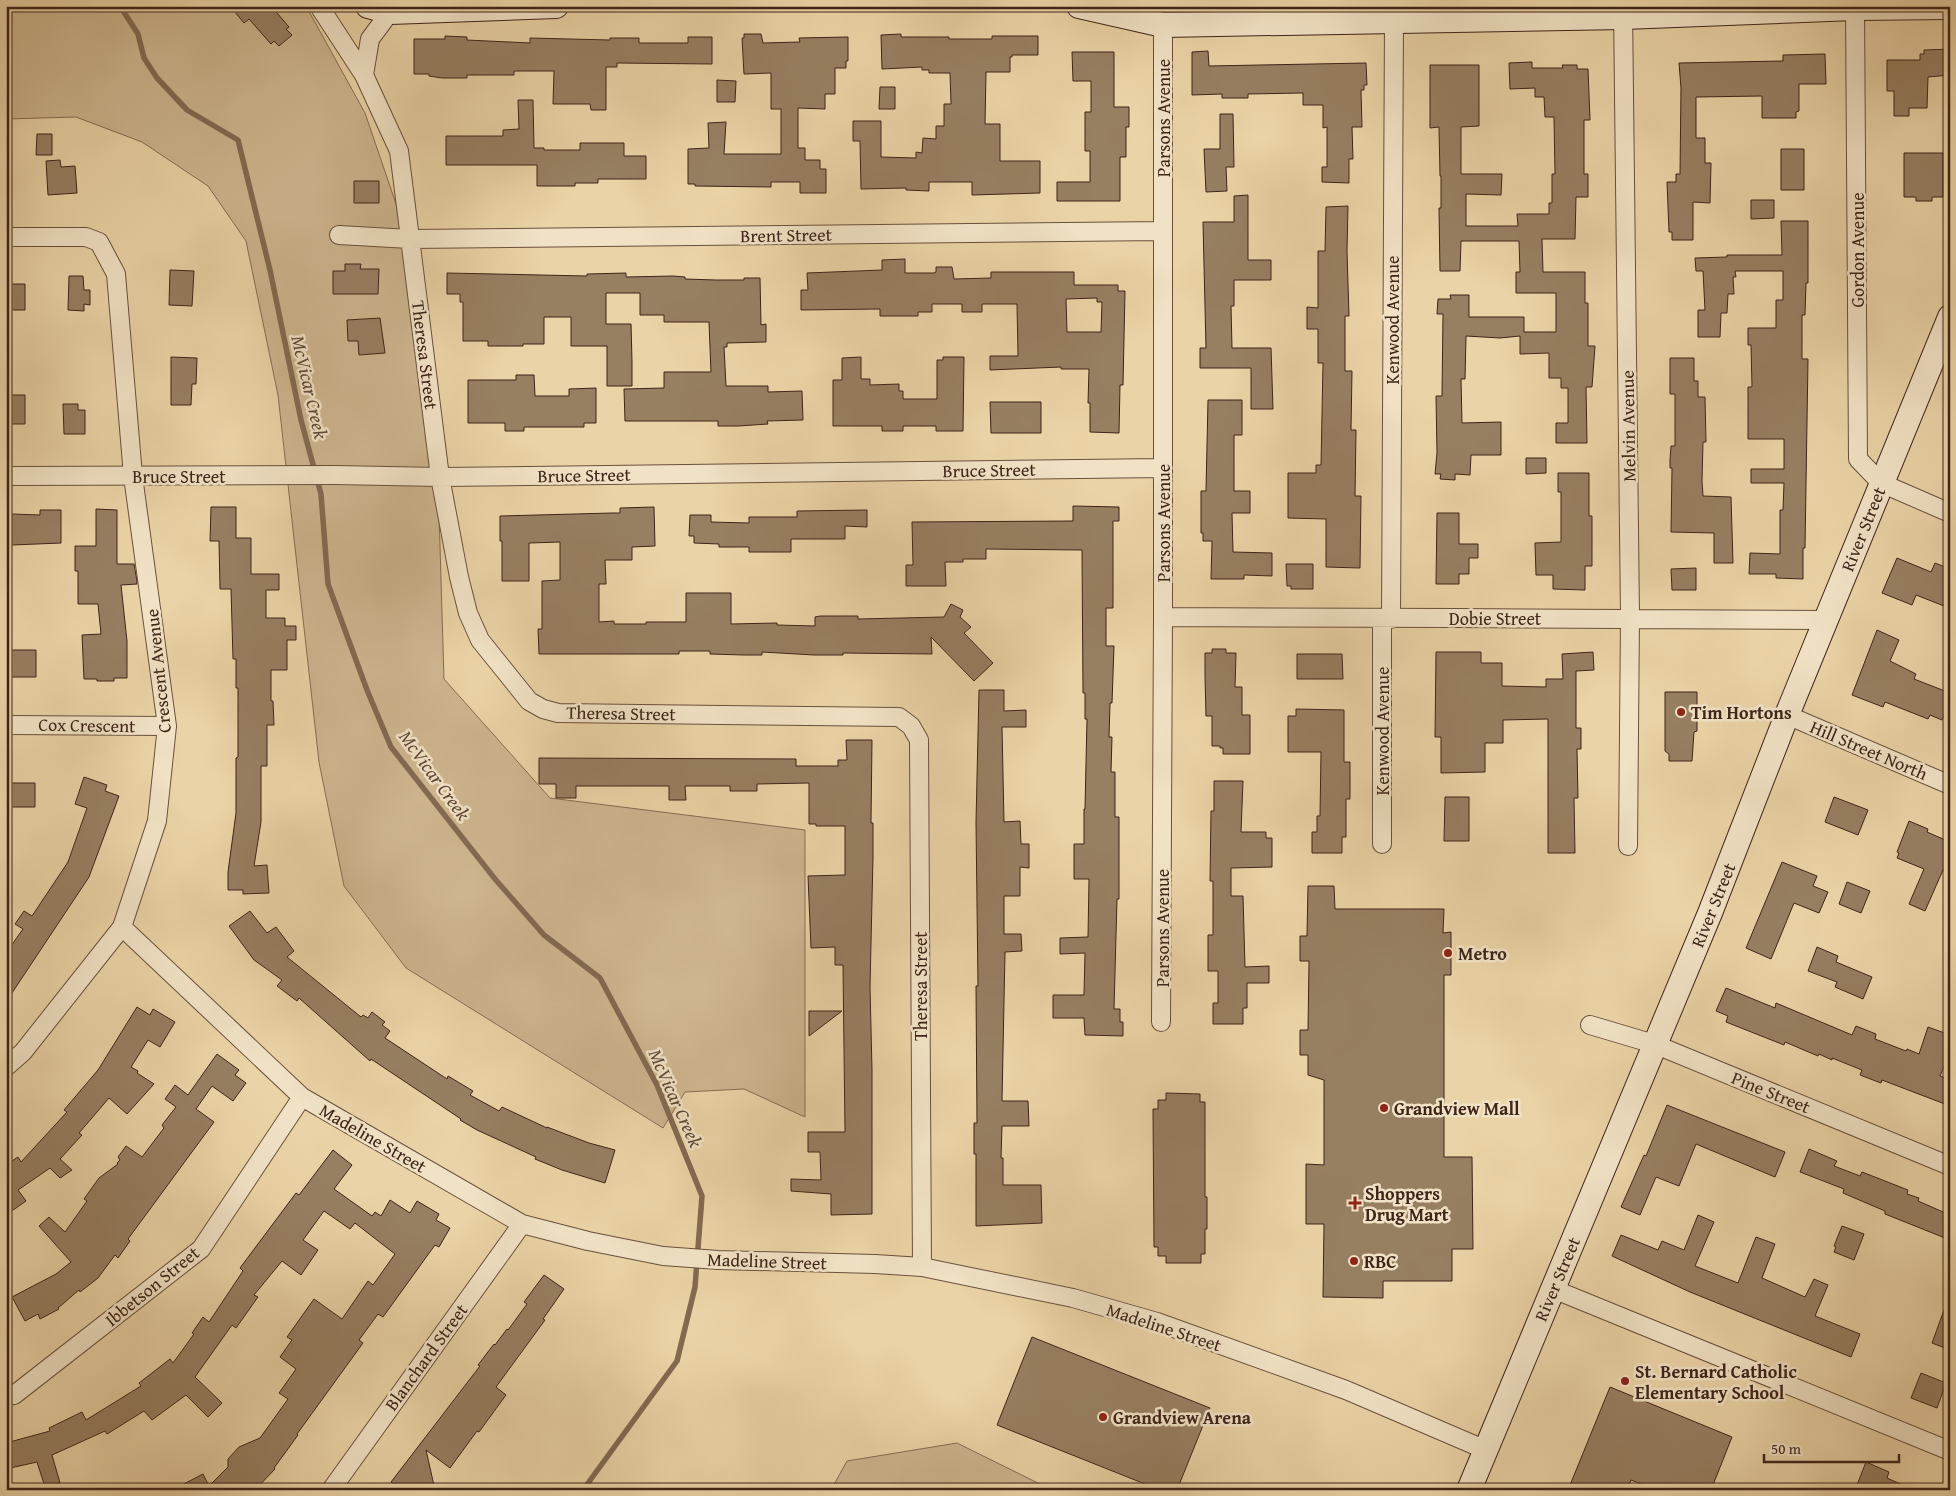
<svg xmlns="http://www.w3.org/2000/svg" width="1956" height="1496" font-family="'Gentium Book Plus',serif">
	<rect width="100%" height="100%" fill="#ead3a6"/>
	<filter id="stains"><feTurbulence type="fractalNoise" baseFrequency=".004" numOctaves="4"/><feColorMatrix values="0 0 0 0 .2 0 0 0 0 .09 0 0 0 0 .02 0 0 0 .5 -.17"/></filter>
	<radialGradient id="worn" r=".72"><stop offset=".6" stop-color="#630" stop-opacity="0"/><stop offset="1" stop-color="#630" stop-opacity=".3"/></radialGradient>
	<path fill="#cdb58e" stroke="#866c54" d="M6,6H306L365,113L408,239L438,480L444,679L550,798L805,830V1117L744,1089L685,1092L663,1128L406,968L344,886L319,762L278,395L246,241L208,186L142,142L76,117L6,119Z
		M957,1443L1052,1490H831L847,1461Z"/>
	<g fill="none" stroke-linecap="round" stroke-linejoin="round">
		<path stroke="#826a51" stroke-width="5.5" d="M120,6L138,34L144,58L157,78L187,110L238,140L270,270L301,420L321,494L328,584L367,690L391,747L495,879L544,935L600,978L657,1085L702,1196L695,1287L677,1361L583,1490"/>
	</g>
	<path fill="#977f62" stroke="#3e2419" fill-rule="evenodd" d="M230,6H271L289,27L286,29L292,35L279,46L274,41L271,44L249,19L244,23Z
		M744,34H761L763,43L800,42L799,38L848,37V61H846V68H835V94H825V109L798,108V148H805V160H820V169H826V193H800V182H771V187L695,186V184H688V149L709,148L708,123L726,122L724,154H781V109H771V73L744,74L742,38H744Z
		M901,34V37H949V39H992V36H1038V55H1012V57H1010V72H986L985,124H1000V161H1040V193L972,195V182H929V191L906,190V188L861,189L860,141H853V121H881V157L916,158V152L922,153L923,138L936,139V126H944V104H951L950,73H929V70H922V67L882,69L881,35Z
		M445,36L467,37V40L530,43V38L610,40V38H639V43H688V37H712V64L617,63V67H606V110H591L590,104H553L554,71H514V75H467V78H442L429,76V74H414V39H445Z
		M1950,49V75L1928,77L1927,108H1909V116H1894V91H1887V60H1920V54H1924V50Z
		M1208,51L1209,66L1366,63L1367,85H1364V90H1361L1362,127H1352L1353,159H1349V183L1322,182V167H1327V127L1323,128V105H1303V93L1248,94V98H1222V94L1192,95V52Z
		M1072,52H1114V107H1129V127H1126V157H1120V201H1057V182H1090V151H1085V112H1091V81H1073Z
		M1825,54L1826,84H1799V111L1796,112V118H1762V96L1696,97V138H1705V163H1711L1710,203L1693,202V240H1672V232H1669L1667,182H1676V174H1680L1681,88L1679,63L1783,61V55Z
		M1532,62V68H1563L1562,65H1577V69H1588L1590,120H1584V174H1588V197H1576L1575,239H1542L1543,272H1585V303H1588V346H1595L1592,387H1586L1587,443H1556V423H1568V388H1561V378H1549V353L1520,354V336L1500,338L1466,336L1465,379H1461L1462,423L1501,422V455H1471L1470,475L1455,474V480L1440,479L1441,474H1435L1437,453L1436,396H1442L1443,314H1437L1438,299H1451L1450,295H1469V317H1524V332H1556V293H1516V272H1520L1519,241H1461L1460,271H1440L1439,208H1441V176H1440L1439,127L1430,128V65H1479V126L1461,127V174H1502L1501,195L1466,194V226H1518L1517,214H1549V203H1552V174H1555L1554,117H1545L1544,97H1535V88L1510,89L1509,63Z
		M717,80L736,81L735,102H717Z
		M880,87H895V109H879Z
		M518,100H533L534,148H544V150H580V143H624V156H646V179H598V183H575V186H537V165H446V136H503V130L519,129Z
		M1220,114H1233L1234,167H1226L1227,191L1206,192L1204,149H1220Z
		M37,134H52V155H36Z
		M1781,149H1804V190H1781Z
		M1904,153H1943V197H1932V201H1916V197H1904Z
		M60,160L61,167L75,166L77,193L48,195L46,161Z
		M354,181H379V203H354Z
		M1248,195V260H1271V280H1234V306H1231L1232,348H1271L1273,409H1251V368H1200V348H1206L1203,222H1234V196Z
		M1751,200H1774V218L1751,219Z
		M1348,206L1347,251L1349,316H1345V371H1352L1351,430H1356L1355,496H1361L1360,568L1326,567V519L1288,518V473H1316V465H1321L1323,363H1318V329H1307V307L1318,308V251H1325L1326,207Z
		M1781,221H1808V283H1806L1805,315H1802V359H1808L1805,548H1803V579L1776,578V574H1749L1750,553L1780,554V510H1783L1784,483H1751V469H1784V439H1748V387H1752L1751,345H1748V328H1776V300H1783V271H1735L1736,277H1733L1734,294H1728L1727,313H1721L1720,337H1698V310H1705L1703,271H1696L1695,258L1727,257V255H1782Z
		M905,259V273H934L936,272V267H952L954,279L991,278V272H1074V285H1118V291H1125L1123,385H1120L1119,433L1090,432V403H1088L1089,369H1061V367L990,370V356H1018L1017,304H982V312H962V304H932V312H918V316H880V309L801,310V290H808L807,273L882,270V260ZM1097,298V302H1102L1101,332H1067L1066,299Z
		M345,264H361L360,269H379L378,294H333V271H345Z
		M170,270L194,271L192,306L169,305Z
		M447,273L587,276V274L626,273V277L673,276L685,277V279L716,280H744V278H760L761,325L766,324V342L727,343V347H724L726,386H768V392L802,391L803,420L767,421L768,424L738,426H718V421H625L624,389L664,388V372H711L709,322H664V315H640V293H606V324H631L632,361V386H607V346H571V317H544V344H523V346H488V341H463V302H460V294H447Z
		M69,276H83L84,290H90V305L84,304V311L68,310Z
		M6,284H25V310H6Z
		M380,318L385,353L359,355L358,341H348L347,320Z
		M171,357L197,358L196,384H192L191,405H171Z
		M861,357V379H870V385L899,384V391H903V399H937V360H943V357H964L963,431H936V426H903V431H882V426H833V380H842V358Z
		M1670,358H1694V381H1698V397H1705L1706,442H1703L1702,481L1703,496L1731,497L1733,563H1714V533L1671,532L1672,468H1670V460L1671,446H1675V394H1670Z
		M516,375H534L535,396H569V389L596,388V423H584V427H524V431H505V423H468V380H516Z
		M6,395H25V424H6Z
		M1208,400H1242V435H1234V491H1250V513H1232L1233,552L1272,553V576L1244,575V579H1211L1212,541H1203V533H1201V491H1206Z
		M990,402H1041V433H991Z
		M63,404H78V410H85V434H64Z
		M1526,458H1546V473L1526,474Z
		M1558,473H1589V516H1592V566H1585V590L1553,589V575H1536L1535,543L1561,542V492H1558Z
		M1073,506L1119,507V521H1113V608H1106V646H1114L1112,703H1110L1109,737H1112L1111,772H1115V817H1119V899H1117L1114,1009H1120V1022H1123V1036L1085,1035L1084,1018H1053V995H1084L1085,953L1060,954V938L1088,937L1089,879H1074V844H1084V809H1085L1087,719H1085V693H1083L1082,550L986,549V559H963V562H945L946,586H906V565H913L912,522L1073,521Z
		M211,507H236V538H251V574H279V590H266V618H285V626H296V640H287V670H271V701H273L274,725H267V766H261V822L254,866L267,865L269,893L243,894V890H228V872L236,813V758L238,757V688H236V659H233L231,589H220L219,541H210Z
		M654,507L655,546L632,547V560H605L606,584H599V622L614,621V624H646V622H686V593H731V624L777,623V625L815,626V617L820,616H858V619L944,617L951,604L963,610L960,617L971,627L964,633L993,663L974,681L931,637L932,654L843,653V655H814L762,652V655H744L710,654V651H679V654H539L538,629H542V581L560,580V542L529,543V581H502V541H500V516L612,513H620V508Z
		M96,509L117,510V564H134L137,581V584L121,585L127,641V678H114V681H97V679H84L82,635L101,634L98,604H78V571H75V546H96Z
		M40,510H61V543L12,545V514L40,515Z
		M867,510V527L845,526V539H791V552H749V547H719V544L694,543V536H689L690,515H711V522L749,523V517H797V511Z
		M1437,513H1459V544H1478V558H1469V574H1459V584H1436Z
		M1897,558L1931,572L1935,563L1950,569V591L1944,606L1916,595L1912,605L1882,593Z
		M1286,564H1313V589H1291V586H1287Z
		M1696,568V590H1672L1671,569Z
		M1877,630L1899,640L1890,661L1916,674L1914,679L1950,693V700L1942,720L1930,715L1928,719L1885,702L1883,707L1852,695Z
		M1212,649H1226V653H1236L1235,687H1242V715H1250V754H1223V748H1220V746H1212V716H1206L1205,676V653H1212Z
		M6,650H36V677H6Z
		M1436,652H1481V663H1502V686L1546,687V679H1563L1562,654L1593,652L1594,670L1576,671V728H1581V749H1577L1578,798H1574L1575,853H1548V719L1503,720V743H1485V772L1441,773V737H1435Z
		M1297,654H1342L1343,679H1297Z
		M979,690H1004V711L1026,710V727H1002L1004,822L1020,821L1021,844H1029V868L1020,867V896H1004V934H1021L1022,951L1005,952L1002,1101H1028L1029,1126H1002L1001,1158H1003V1185H1041L1042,1223L976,1226V1154H974V1123H977L976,986H978L976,822Z
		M1665,692H1697V731L1694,732L1692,761H1669V754L1665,751Z
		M1296,709L1344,710V762H1350V799H1346V837H1342V853H1312V832H1317V816H1320L1321,752H1288V716H1296Z
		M846,740H872L871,823H873V856L870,987L872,1070V1214L831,1215V1194L791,1191V1179L821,1180L820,1152H808V1132H845L843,965H835V947L811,948L808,876L845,875V826H816V824H809V783L757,784V791H730V786H685L686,800H669V786H576V798H556V784H539V758L796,759V766H838V760H847Z
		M84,777L107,785L105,791L119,796L89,877L6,1002V953L23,929L15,924L24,911L32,916L68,862L87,808L75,804Z
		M1214,781H1243L1241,832H1266V838H1272V867L1231,868V896H1243L1245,967L1269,966V983H1247V1008H1243V1024H1213V1003H1218V971H1208V935H1213V881H1210L1211,811H1214Z
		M6,783H35V807H6Z
		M1445,797H1469V841H1444Z
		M1834,797L1868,810L1858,835L1825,822Z
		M1909,821L1928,829L1927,832L1950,842V873L1943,870L1925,911L1909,904L1924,869L1897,858L1899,853L1897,852Z
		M1782,862L1817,876L1813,886L1828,892L1819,913L1794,903L1771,959L1746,948Z
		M1847,882L1870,891L1861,913L1839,904Z
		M1308,886H1334L1335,909H1444L1443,933L1451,932V975H1444V1157H1472L1473,1249H1452V1281H1383V1298L1323,1297L1324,1224H1306V1164L1324,1165V1080L1308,1075V1055H1300V1030H1308L1309,961H1300V936H1307Z
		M250,911L267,933L276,927L294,951L287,957L361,1017L363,1015L368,1018L372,1012L385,1022L382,1025L390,1031L385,1038L447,1079L448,1076L473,1091L470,1095L499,1111L502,1107L547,1128V1127L589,1143L615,1150L605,1183L562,1170L535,1159L536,1157L477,1130L460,1120L461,1119L371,1059L370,1061L299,998L297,1001L277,986L282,980L254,960L229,926Z
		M1817,947L1838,956L1836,962L1872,977L1863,999L1835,987L1837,982L1808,971Z
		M1726,988L1775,1008L1776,1003L1852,1035L1856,1026L1876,1034L1875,1039L1906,1051L1907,1049L1919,1054L1928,1027L1950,1035V1052L1940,1076L1950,1080V1106L1882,1080L1881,1083L1860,1075L1862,1070L1832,1058V1060L1819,1054L1818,1056L1785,1042L1784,1045L1726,1022L1728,1016L1716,1011Z
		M137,1007L150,1015L153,1009L175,1022L160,1047L148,1040L131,1067L138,1071L137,1073L154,1084L127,1114L109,1098L79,1133L82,1135L60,1159L72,1170L60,1178L50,1168L18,1190L26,1201L6,1215V1165L18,1157L21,1162L67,1112L64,1110L98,1070Z
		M809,1011H842L809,1036Z
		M217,1054L239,1070L235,1075L246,1083L233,1101L212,1086L196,1109L214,1122L128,1239L130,1241L118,1258L115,1255L98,1278L80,1292L79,1290L58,1308L59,1309L40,1319L38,1314L25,1321L12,1297L56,1274L71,1262L39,1226L49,1217L65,1232L87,1201L84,1199L99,1178L118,1164L117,1163L120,1160L118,1157L126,1146L142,1157L164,1128L162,1125L176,1107L165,1099L175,1085L188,1095Z
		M1166,1093L1200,1094V1102H1205V1197H1207V1229H1205V1254H1201V1263H1166V1256H1158V1247H1154L1153,1109H1158V1100H1166Z
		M1667,1105L1785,1152L1775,1177L1696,1144L1679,1186L1656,1177L1640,1215L1621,1207L1644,1155L1646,1156Z
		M1809,1149L1837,1161L1834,1166L1860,1176L1862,1172L1908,1190L1907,1194L1919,1198L1918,1201L1950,1215V1240L1885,1214V1211L1843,1193L1844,1189L1800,1172Z
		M333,1150L352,1165L334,1189L372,1216L375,1212L381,1216L390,1200L410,1213L417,1201L439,1214L436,1220L450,1228L439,1247L435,1245L383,1317L378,1314L359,1340L363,1343L297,1434L298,1435L274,1468L275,1469L255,1490H172L203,1474L209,1486L228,1467V1459L239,1447L260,1438L288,1399L279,1393L296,1369L280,1357L292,1340L287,1337L314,1299L342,1319L368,1281L373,1285L395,1254L355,1223L350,1229L324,1211L303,1240L318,1250L301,1275L282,1261L254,1295L258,1297L236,1328L232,1325L195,1377L222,1403L208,1417L186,1395L152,1420L144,1411L107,1434L105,1431L52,1455L60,1483L45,1487L37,1462L6,1469V1443L50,1431L49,1428L82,1412L86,1420L141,1386L139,1383L170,1359L173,1363L194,1334L192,1333L203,1317L209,1322L243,1271L240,1268L296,1193L299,1195Z
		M1698,1215L1714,1222L1695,1266L1738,1283L1756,1237L1775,1244L1762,1278L1805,1297L1814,1279L1828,1285L1815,1316L1860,1334L1851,1357L1690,1292L1612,1256L1621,1235L1658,1250L1662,1241L1684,1250Z
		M1842,1226L1864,1234L1854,1260L1834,1252L1836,1247L1834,1246Z
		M544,1275L564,1289L543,1319L545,1320L496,1387L506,1395L479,1432L477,1431L450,1468L426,1450L435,1490H402L391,1482L480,1366L478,1365L494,1344L495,1345L507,1329L508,1330L527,1304L524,1302Z
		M1948,1299H1950V1350L1932,1343Z
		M1032,1337L1210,1408L1177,1490H1160L997,1425Z
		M1921,1373L1946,1383L1937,1408L1911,1398Z
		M1610,1387L1732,1437L1711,1490H1656L1631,1480L1627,1490H1568Z
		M1866,1462L1889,1472L1887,1478L1914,1490H1855Z"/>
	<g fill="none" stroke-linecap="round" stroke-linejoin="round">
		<g stroke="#69503c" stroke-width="20">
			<path id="street" d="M319,6L364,75L399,151L440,477L459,577L468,613L480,640L529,701L543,709L558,713L899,717L911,726L919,740L922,1267
				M1855,6L1858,459L1881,483L1950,513
				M1623,7L1630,617L1628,846
				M364,75L370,39L390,12
				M339,235L410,239L1162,231
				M6,237H86L99,242L116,274L133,476L167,726L157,821L122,927L23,1052L6,1067
				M6,476L335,475L440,477L1162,468
				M1163,617C1384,619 1605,617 1826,620
				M1391,619L1394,21
				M1787,715L1950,785
				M6,725L167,726
				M1382,844V619
				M122,927L302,1097L522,1224L588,1241L663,1256L718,1260L875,1264L922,1267L1073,1298L1157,1322L1346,1390L1486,1450
				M1161,1022L1163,617V25
				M1590,1025L1654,1044L1950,1166
				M1553,1289L1950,1451
				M6,1396L14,1395L201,1249L302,1097
				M331,1490L522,1224"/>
		</g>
		<g stroke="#3e2419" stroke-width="26">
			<path id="secondary" d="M368,6L390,12L556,6
				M1079,6L1163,25L1624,17L1855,8L1950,7
				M1469,1490L1710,913L1787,715L1950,317"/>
		</g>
		<use href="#street" stroke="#f1e2c5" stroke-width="18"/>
		<use href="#secondary" stroke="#f1e2c5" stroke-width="24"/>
	</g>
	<g fill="#8f2418" stroke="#f1e2c5" stroke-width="2">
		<circle cx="1681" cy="712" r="5"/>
		<circle cx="1448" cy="953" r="5"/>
		<circle cx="1384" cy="1108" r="5"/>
		<path d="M1352.5 1195.5h5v5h5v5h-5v5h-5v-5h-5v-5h5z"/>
		<circle cx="1354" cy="1261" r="5"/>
		<circle cx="1625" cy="1381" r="5"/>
		<circle cx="1103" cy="1417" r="5"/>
	</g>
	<g text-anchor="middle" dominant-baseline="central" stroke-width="5" stroke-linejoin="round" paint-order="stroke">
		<g font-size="18" fill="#3e2419" stroke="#f1e2c5">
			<text transform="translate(1163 118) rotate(-90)">Parsons Avenue</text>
			<text transform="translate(786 235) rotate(-1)">Brent Street</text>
			<text transform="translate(1857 250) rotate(-90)">Gordon Avenue</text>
			<text transform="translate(1392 320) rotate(-90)">Kenwood Avenue</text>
			<text transform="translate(425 355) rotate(83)">Theresa Street</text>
			<text transform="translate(1628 426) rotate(-91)">Melvin Avenue</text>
			<text transform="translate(989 470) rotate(-1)">Bruce Street</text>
			<text transform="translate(584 475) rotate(-1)">Bruce Street</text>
			<text x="179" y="476">Bruce Street</text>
			<text transform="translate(1163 523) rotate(-90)">Parsons Avenue</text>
			<text transform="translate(1863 529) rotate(-68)">River Street</text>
			<text x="1495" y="618">Dobie Street</text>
			<text transform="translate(158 671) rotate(-96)">Crescent Avenue</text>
			<text transform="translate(621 713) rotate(1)">Theresa Street</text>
			<text transform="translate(87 725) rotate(1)">Cox Crescent</text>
			<text transform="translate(1382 731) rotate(-90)">Kenwood Avenue</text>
			<text transform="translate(1869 750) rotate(23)">Hill Street North</text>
			<text transform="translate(1713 905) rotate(-68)">River Street</text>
			<text transform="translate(1162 928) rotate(-90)">Parsons Avenue</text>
			<text transform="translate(920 986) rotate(-90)">Theresa Street</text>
			<text transform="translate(1771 1092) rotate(22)">Pine Street</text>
			<text transform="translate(373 1138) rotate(30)">Madeline Street</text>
			<text transform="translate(767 1261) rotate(2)">Madeline Street</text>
			<text transform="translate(1557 1279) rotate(-67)">River Street</text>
			<text transform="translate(152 1286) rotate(-39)">Ibbetson Street</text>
			<text transform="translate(1164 1327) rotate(18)">Madeline Street</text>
			<text transform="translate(426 1357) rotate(-54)">Blanchard Street</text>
		</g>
		<g font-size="18" font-weight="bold" fill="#3e2419" stroke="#f1e2c5" text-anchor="start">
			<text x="1691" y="712">Tim Hortons</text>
			<text x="1458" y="953">Metro</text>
			<text x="1394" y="1108">Grandview Mall</text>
			<text x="1365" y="1193">Shoppers<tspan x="1365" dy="21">Drug Mart</tspan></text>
			<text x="1364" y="1261">RBC</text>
			<text x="1635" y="1371">St. Bernard Catholic<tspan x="1635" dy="21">Elementary School</tspan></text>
			<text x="1113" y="1417">Grandview Arena</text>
		</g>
		<g font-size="19" font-style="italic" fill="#604735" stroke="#f1e2c5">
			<text transform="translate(310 387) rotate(77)">McVicar Creek</text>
			<text transform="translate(435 775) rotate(54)">McVicar Creek</text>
			<text transform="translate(676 1098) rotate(66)">McVicar Creek</text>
		</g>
	</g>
	<rect width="1956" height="1496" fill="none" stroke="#ead3a6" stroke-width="25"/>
	<rect x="8" y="8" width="1941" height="1481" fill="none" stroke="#3e2419" stroke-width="2.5"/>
	<rect x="12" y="12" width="1931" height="1471" fill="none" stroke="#3e2419"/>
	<path d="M1764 1454v8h135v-8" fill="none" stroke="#3e2419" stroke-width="2.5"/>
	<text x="1771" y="1454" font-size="15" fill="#3e2419" stroke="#f1e2c5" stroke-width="4" paint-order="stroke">50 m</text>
	<rect width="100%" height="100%" filter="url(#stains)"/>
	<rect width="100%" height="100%" fill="url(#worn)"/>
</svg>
